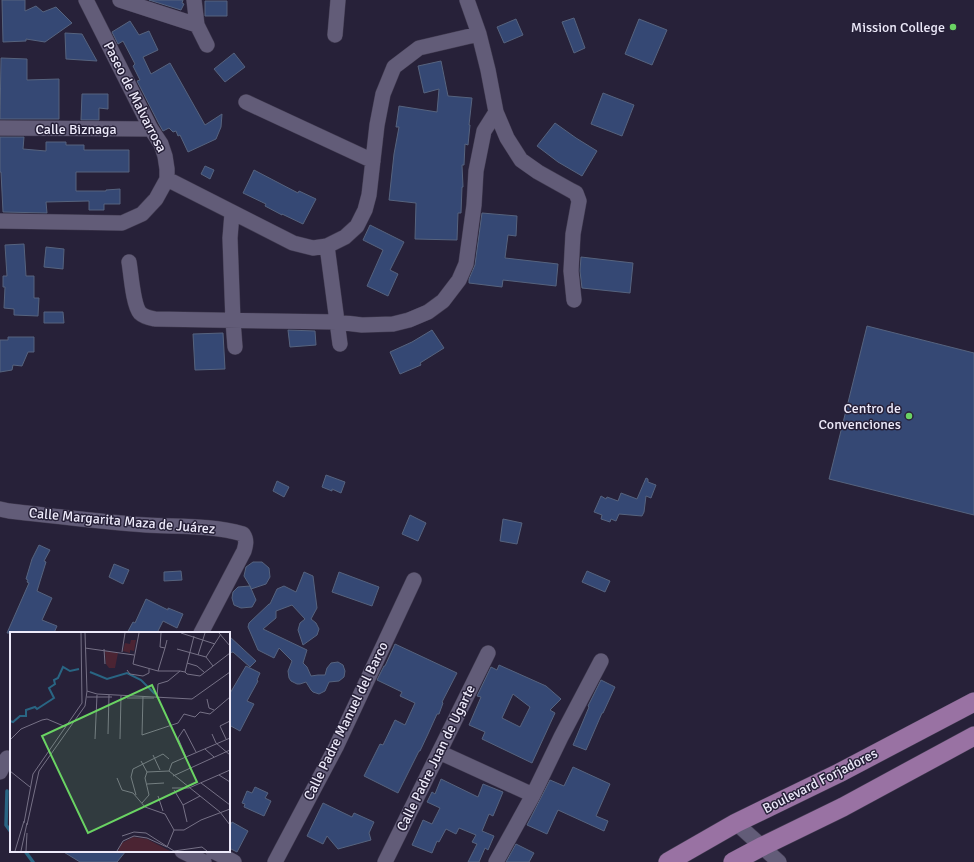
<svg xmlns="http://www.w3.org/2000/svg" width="974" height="862" font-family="Signika,sans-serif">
	<rect width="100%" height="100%" fill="#272139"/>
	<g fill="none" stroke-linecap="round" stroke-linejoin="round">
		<path stroke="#296583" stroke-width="3.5" d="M11,739V732
			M7,791L6,825L11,832
			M25,851L33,862"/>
	</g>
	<path fill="#354874" stroke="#56637e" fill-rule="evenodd" d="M2,0H25V11L36,6L43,12L56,7L72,23L45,42L26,39V41L3,42Z
		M149,0H183L182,3L184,4L181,10Z
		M205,1H227V16H205Z
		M574,18L585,48L574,53L562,22Z
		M516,19L523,35L504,43L497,27Z
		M639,19L667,30L652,65L625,54Z
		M130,21L139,35L149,31L158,50L143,57L151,74L170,63L205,125L222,114L221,127L216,139L188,152L180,135L178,136L176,131L173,132L169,128L163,131L159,124L137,81L140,80L133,66L135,64L123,41L118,44L112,32Z
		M65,33L82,34L97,61L66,59Z
		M234,53L245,67L225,82L214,69Z
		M1,58L27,59V80L59,79V119H0Z
		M441,61L448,96L472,98L469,125H470L468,145L465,144L464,165H462L463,187H462L461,213H458L457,240L415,239L416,203L389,200L394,154L399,127H396L399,106L437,112L439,89L424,93L418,66Z
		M603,93L634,105L622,136L591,124Z
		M82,94H108V109L99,108V120H81Z
		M555,123L576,138L597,151L582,176L558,162L537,146Z
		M0,137H24L23,149L46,151V142H66V145H84V150H129V172H76V191H106V190L120,189V204H104V210H89V201L46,202L47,213L3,212L1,172H0Z
		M205,166L214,170L210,179L201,174Z
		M254,170L298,193L299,191L316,199L303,224L282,214V215L265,206L266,204L243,193Z
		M482,213L517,216L516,236L508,235L505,258L558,264L556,286L503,280L502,287L469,283V279L475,265Z
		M370,225L404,242L390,270L398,274L388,296L367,286L383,250L363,240Z
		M24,244L26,276H34V298H39L38,316L14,315V309L4,308L5,287H3V276H7L5,245Z
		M46,247L64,249L63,269L44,267Z
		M581,257L633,263L630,293L582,288L580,271Z
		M44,312H63L64,323H44Z
		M867,326L974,353V515L829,479Z
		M288,330L315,331L316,345L290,347Z
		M432,330L444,348L420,363L421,365L400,374L390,352L412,342Z
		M223,333L225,369L195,370L193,334Z
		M8,337H34V352H28L22,366L13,365L12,370L0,372V340H8Z
		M326,475L345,482L341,493L332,489V491L322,487Z
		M646,478L648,479V482L656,485L651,498L646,496L644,512L642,516L619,514L616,521L611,519L610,522L601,519L602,515L594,512L601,496L606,499L607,497L618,501L621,493L637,499Z
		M277,481L289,487L284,497L273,491Z
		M410,515L426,523L418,541L402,534Z
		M503,519L522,523L517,544L500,541Z
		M39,545L50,550L44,561L46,562L37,591L52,598L42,620L57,626L54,633H7L29,583L27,582L28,580L26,579L32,559Z
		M253,562H262L269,568L270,577L266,584L251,589L250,586L256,600L252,607L241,608L234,605L232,598L233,592L238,587L250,586L244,576L246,567Z
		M114,564L129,570L123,584L109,577Z
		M181,571L182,580L164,581V572Z
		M587,571L610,581L605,592L582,582Z
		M304,572L313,576L317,608L311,619L316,623L319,629L317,635L303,645L298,630L300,623L305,619L292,605L276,611V618L263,629L307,650L303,663L307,667L311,676L318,675H325L327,668L331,663L338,662L343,665L345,671L344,677L339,681L329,682L325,691L319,694L313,692L311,690L306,682L300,684H297L291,681L289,678L288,671L292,661L279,648L274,658L258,650L248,627L249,623L269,604H270L277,589L284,586L296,592Z
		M339,572L379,587L372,606L332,592Z
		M146,599L168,610V608L183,614L177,628L163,621L157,633H127L133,622L135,623Z
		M229,636L256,661L250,667L233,652L229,653Z
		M395,644L457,673L442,702L443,703L439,714H437L428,734L420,751H419L398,793L364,776L380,744L383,745L395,720L405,725L415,703L400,696L402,692L377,680L384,666H385Z
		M499,665L546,686L561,699L550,710L555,713L532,763L482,739L485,732L469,725L481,697L477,696L491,667L497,670ZM513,694L530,707L520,727L502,718Z
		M246,666L260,673L257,680L258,681L247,701L254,704L240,731L229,725V695Z
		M601,680L615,687L603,713H602L586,750L573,745L589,707L588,706Z
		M573,767L610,784L596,816L608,821L604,831L558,810L547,834L527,825L550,780L564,786Z
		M441,779L478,797L483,784L503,792L493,816L489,814L482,831L494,836L488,850L485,848L479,862H468L477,844L472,842L476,835L459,828L456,834L446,829L439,842L437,841L432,853L412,845L423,820L432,824L440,808L427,802L432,792L435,794Z
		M255,787L268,793L265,798L271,801L264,816L244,807L245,804L242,803L247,791L252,793Z
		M323,803L352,817L354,813L374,822L369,833L371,840L338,849L327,836L323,844L307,836Z
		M232,822L248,831L237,852L229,848V828Z
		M516,844L534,853L529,862H506Z
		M62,851H126L117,862H80Z"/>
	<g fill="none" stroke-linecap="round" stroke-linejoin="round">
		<g stroke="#413b50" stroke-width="16">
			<path id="minor" d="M120,0L197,25L207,45
				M194,0L197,25
				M467,0L479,34L488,70L496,112L507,138L521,160L538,172L572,191L576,193L579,201L573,234L571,271L574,300
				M335,35L338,0
				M246,102L373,161
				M0,128L151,129
				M167,179L293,243L313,248L327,246L345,237L357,226L365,210L369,195L377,125L383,94L394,67L419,48L479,34
				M232,213L230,238L233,321L235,347
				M0,221L122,223L142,214L156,199L167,179V169L165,156L161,144L151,129L86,0
				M327,246L340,344
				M129,262C131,273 133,305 140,313C144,317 150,318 155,319L337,322L362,325L393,324L409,320L428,312L443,301L459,280L466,264L474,205L476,171L484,131L496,112
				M0,509L9,511C55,516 100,522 146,525C179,527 211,525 243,534C247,540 246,544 244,551L201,633
				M439,752L533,795
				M0,772L7,758
				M736,823L779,862
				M182,851L204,862
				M213,851L234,862
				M275,862L336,747L414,580
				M385,862L488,653
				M496,862L533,795L561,737L601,661"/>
		</g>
		<g stroke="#413b50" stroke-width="20">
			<path id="major" d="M668,862L736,823L839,773L974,702
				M733,862L763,846L843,807L974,736"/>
		</g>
		<use href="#minor" stroke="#625c78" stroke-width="15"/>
		<use href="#major" stroke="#9972a3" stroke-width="19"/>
	</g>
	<g fill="#6ad363" stroke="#272139" stroke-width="1.5">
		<circle cx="953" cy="27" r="4"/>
		<circle cx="909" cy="416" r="4"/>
	</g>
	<g text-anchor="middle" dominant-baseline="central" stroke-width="3" stroke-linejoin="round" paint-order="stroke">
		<g font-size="14" fill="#edeafa" stroke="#272139" text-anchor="end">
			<text x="945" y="27">Mission College</text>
			<text x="901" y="408">Centro de<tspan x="901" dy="16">Convenciones</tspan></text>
		</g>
		<g font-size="14" fill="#edeafa" stroke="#272139">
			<text transform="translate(135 97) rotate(63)">Paseo de Malvarrosa</text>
			<text x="76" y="129">Calle Biznaga</text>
			<text transform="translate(122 521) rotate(5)">Calle Margarita Maza de Juárez</text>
			<text transform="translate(346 721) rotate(-64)">Calle Padre Manuel del Barco</text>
			<text transform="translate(436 758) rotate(-64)">Calle Padre Juan de Ugarte</text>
			<text transform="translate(820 781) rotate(-27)">Boulevard Forjadores</text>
		</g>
	</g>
	<g transform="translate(10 632)">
		<rect width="220" height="220" fill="#272139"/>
		<path d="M121,8H126L124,19L120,18V21L113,19L115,11L120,12ZM95,19L108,21L105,36H99L96,32ZM123,205L137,207L160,219H108L112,211Z" fill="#4b2433"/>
		<path fill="none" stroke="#296583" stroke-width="2" d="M80,40L97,47L117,41L131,48L145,62M0,89L3,90L10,84H16V78L25,75L27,77L44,66L39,56L45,52L44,48L48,46L53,35L60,39L69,37"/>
		<path fill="none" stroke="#767186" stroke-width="1" d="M129,1L123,32L148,39H170M151,1L150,15L155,16L157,8M171,1L205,12M209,1L220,14M184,4L175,40L177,42L190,44L220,21M75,16L124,23M94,17L95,32M167,17L196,25L203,34M112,20L115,1M188,23L195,1M196,25L211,2M177,31L187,34L194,40M117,38L120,42L133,44L139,41V37M148,39L155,16M77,59L87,62L182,67L220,40M133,64L132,103L168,91L174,82L185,85L190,80L200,82L220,65M77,65H102M147,65L148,52L158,49L170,39L175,40M117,66H144M197,67L199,76L204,78M98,102L99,63M202,102L206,111L220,123M220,106L162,131L159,139L210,180L220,193M85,107L87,63M110,107L111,64M216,107L210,94L220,89M0,108L11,97L32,88L37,87L56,95M195,117L204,125M143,123L150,138M176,125L168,106L174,97L186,120M131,129L137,140M0,139L20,155M209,143L220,150M163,144L220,118M107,146L112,158L123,161L135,175L155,182L164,198L157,215M191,151L220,173M137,152L154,151M162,156H179L220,138M164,158L173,173L177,190M126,163L121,145L123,137L153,122L159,127M148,164L153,179M132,171L139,163L135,146L137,140L159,139M173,173L190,164M14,191L23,142L72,71L71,1M17,193L29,139L75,74L77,59L75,1M164,198H174L191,188L220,177M112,204L124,200L136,201L164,219M5,219L14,189M11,219L17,191M16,219L17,201M107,219L113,209L124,204L137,206L157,215M164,219L192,215L197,219"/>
		<path fill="#6ad363" fill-opacity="0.15" stroke="#6ad363" stroke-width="2" d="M142,53L187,150L78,201L32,104Z"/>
		<rect width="220" height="220" fill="none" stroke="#edeafa" stroke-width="2"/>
	</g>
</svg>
